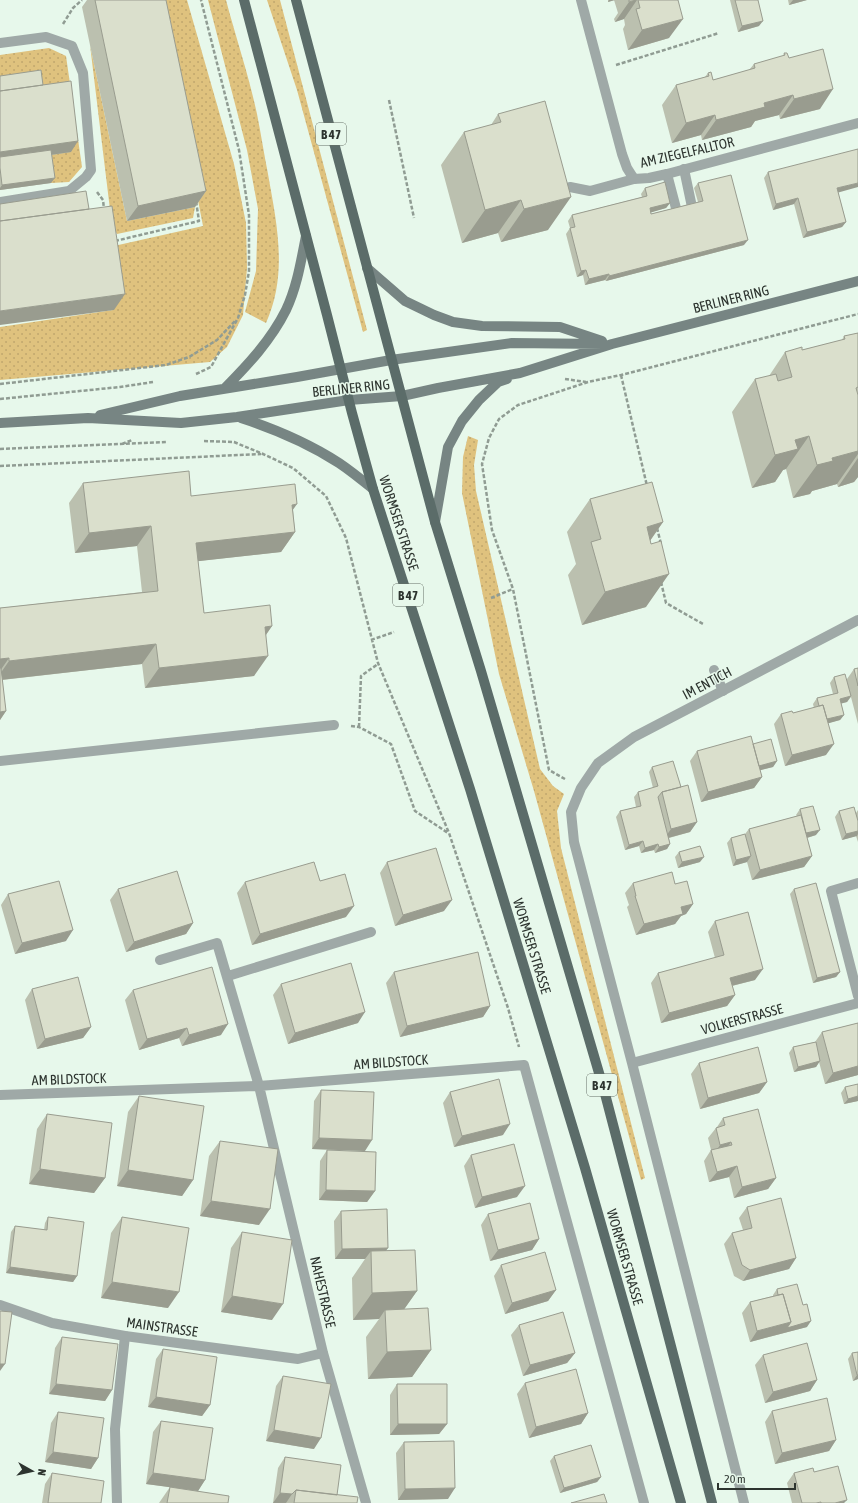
<svg xmlns="http://www.w3.org/2000/svg" width="858" height="1503" font-family="'Asap Condensed',sans-serif">
	<defs>
		<pattern id="grass-dots" width="8" height="8" patternUnits="userSpaceOnUse"><rect width="8" height="8" fill="#dfc27e"/><path d="M2 2h.1M6 6h.1" fill="none" stroke="#c0a76d" stroke-width="1.8" stroke-linecap="round"/></pattern>
	</defs>
	<rect width="100%" height="100%" fill="#e7f8eb"/>
	<path fill="url(#grass-dots)" d="M159,0H187L234,164L246,223L247,268L243,315L227,347L210,362L0,380V327L113,310L105,248L203,226Z
		M208,0H226C236,38 249,76 257,114C261,134 264,154 268,174C277,225 288,274 266,323L245,312L256,271L258,209L247,150Z
		M267,0H280L367,330L363,332L297,90Z
		M90,45L127,221L195,207L193,218L117,234L112,226Z
		M49,48L66,56L82,167L69,182L51,183L0,81V55Z
		M468,436L478,440L474,465L476,491L540,769L553,786L564,794L557,811L561,848L645,1178L641,1180L534,791L499,674L462,493L463,457Z"/>
	<g fill="none" stroke-linecap="round" stroke-linejoin="round">
		<path stroke="#909c93" stroke-width="2.5" stroke-dasharray="4 2" stroke-linecap="butt" d="M63,24L73,8L82,0
			M616,65L719,33
			M389,100L414,218
			M97,192L103,200L104,209
			M115,241L199,221L196,201
			M196,374L211,367L238,318L245,295L249,271V215L239,150L201,0
			M621,375L647,486
			M565,379L586,382
			M0,384L166,365L189,357L217,340L235,321
			M0,399L120,387L153,382
			M204,441L234,442L263,454L293,468L326,496L346,538L378,663L449,833L508,1008L519,1047
			M122,444L132,440
			M0,449L167,442
			M0,466L261,454
			M657,528L661,544
			M661,582L666,603L703,624
			M491,598L513,589
			M371,640L394,632
			M351,726L359,727L391,744L415,811L448,833
			M359,727L361,676L378,664
			M565,779L549,770L513,589L492,530L482,464L489,438L499,419L518,405L588,382L621,375L858,314"/>
		<path stroke="#9fa9a7" stroke-width="10" d="M0,43L46,37L72,46L83,73L91,170L86,177L69,191L0,202
			M684,169L692,207
			M667,174L677,212
			M570,187L590,191L634,179
			M714,670L723,691
			M0,761L334,725
			M117,1503L115,1429L125,1336"/>
		<path stroke="#9fa9a7" stroke-width="10" d="M581,0L622,154L627,168L634,179L649,178L667,174L858,123
			M858,883L831,891L858,996
			M160,960L217,943L259,1086L323,1353L366,1503
			M228,976L371,932
			M632,1063L858,1003
			M0,1095L259,1086L524,1065L644,1503
			M0,1305L52,1323L125,1336L298,1359L323,1353
			M744,1503L632,1063L574,842L571,812L581,788L598,763L634,737L858,620"/>
		<path stroke="#778583" stroke-width="10" d="M367,268L405,301L434,315L453,322L482,326L560,327L602,341
			M224,389C248,365 271,340 286,310C297,287 301,261 306,236
			M100,415L180,396L297,377L391,360L512,343L603,344
			M241,418C275,429 308,443 339,463C351,471 362,480 373,489
			M0,423L88,418L181,423L237,417L349,400L402,396L438,388L520,373L612,344L858,281
			M435,522L448,447L462,421L479,400L498,382L507,379"/>
		<path stroke="#5b6c69" stroke-width="10" d="M244,0L327,315L352,413L373,489L470,789L585,1168L681,1503
			M296,0L435,522L481,671L604,1090L712,1503"/>
	</g>
	<path fill="#bbc0af" d="M87,0H95L206,191L195,207L127,221L82,7Z
		M608,0H678L669,38L628,50L623,29L625,25L624,19L615,22L614,19L618,13L614,0L608,2Z
		M730,0H758L759,26L738,32Z
		M788,0H807L789,5Z
		M784,53L789,58L820,109L780,119L779,115L755,121L751,127L702,140L701,135L672,143L662,105L676,85L705,77L708,73L713,80L749,70L754,64L783,56Z
		M0,76L43,85L71,152L52,155L51,183L0,190Z
		M498,114L548,230L501,242L498,233L462,243L441,165L464,132L491,125Z
		M768,172L838,192L846,222L842,227L803,238L794,204L773,210L764,178Z
		M698,183L744,245L606,281L605,280L585,285L583,275L577,277L566,234L570,228L568,221L572,215L642,197L641,194L645,188L670,203L666,208L651,212V214L698,202L694,188Z
		M858,333V477L854,482L838,487L837,484L812,491L810,494L793,498L786,469L783,470L775,482L752,488L732,412L755,379L769,376L785,352L802,350L842,340L844,336Z
		M83,483L191,496L293,510L295,532L281,552L198,561L204,613L272,626L266,635L254,676L145,688L142,664L2,680L6,711L0,720V608L142,592L137,546L75,553L69,503Z
		M590,499L663,522L650,541L646,607L582,625L568,575L576,564L567,532Z
		M858,668V724L851,697L847,702L841,703L844,715L840,720L828,723L826,755L785,766L774,724L781,714L793,713L814,708L813,704L817,698L833,694L830,683L834,677L847,679L854,669Z
		M753,744L777,761L773,767L760,770L762,777L754,788L701,802L690,761L697,751Z
		M652,767L681,787L697,822L690,832L669,838L670,844L667,849L655,853L654,850L641,853L639,846L625,850L616,817L620,811L636,807L634,797L638,792L653,788L649,772Z
		M800,809L816,835L807,838L812,856L804,867L752,880L747,862L733,866L727,843L731,838L745,834L749,829L797,816L796,815Z
		M858,810V842L856,836L842,840L835,817L839,811L856,813Z
		M679,852L700,862L678,868L675,857Z
		M387,862L444,911L395,926L380,873Z
		M320,881L346,917L252,945L237,893L245,882Z
		M633,883L675,884L693,904L686,914L681,916L675,924L636,935L627,907L629,905L625,893Z
		M118,889L193,923L186,934L126,952L110,900Z
		M794,889L840,972L836,977L813,983L790,894Z
		M8,894L66,941L15,954L1,905Z
		M715,921L755,980L732,986L735,995L727,1006L661,1023L651,983L658,973L715,958L708,932Z
		M394,972L490,1006L483,1017L400,1037L386,983Z
		M281,984L358,1023L288,1044L273,995Z
		M32,989L91,1027L83,1038L37,1049L25,1000Z
		M133,990L221,1035L182,1046L179,1038L139,1050L125,1000Z
		M858,1023V1075L825,1084L819,1062L816,1067L794,1072L789,1053L793,1047L815,1042L822,1032Z
		M699,1063L767,1082L759,1093L700,1109L691,1074Z
		M845,1087L858,1101L844,1104L841,1093Z
		M321,1090L365,1151L312,1149L314,1101Z
		M450,1092L503,1135L454,1147L443,1103Z
		M139,1096L193,1180L182,1196L117,1186L128,1112Z
		M47,1114L105,1178L94,1193L29,1184L37,1129Z
		M723,1118L776,1178L768,1189L734,1198L729,1177L709,1182L704,1161L711,1150L708,1138L716,1128L717,1127Z
		M220,1141L259,1225L200,1216L209,1156Z
		M327,1150L375,1191L367,1202L319,1200L320,1161Z
		M471,1155L517,1197L475,1208L464,1166Z
		M747,1207L796,1258L789,1269L743,1281L734,1276L724,1244L732,1233L743,1230L739,1218Z
		M341,1211L386,1251L417,1291L404,1309L431,1350L412,1377L368,1379L366,1337L379,1319L353,1320L352,1278L365,1259H335L334,1221Z
		M488,1214L539,1239L532,1250L490,1261L481,1225Z
		M48,1217L77,1276L73,1282L6,1273L11,1232L15,1226L44,1230L45,1223Z
		M122,1217L168,1308L101,1298L111,1233Z
		M242,1232L272,1320L221,1312L231,1248Z
		M501,1265L556,1290L548,1301L505,1314L494,1276Z
		M777,1289L807,1327L750,1342L742,1313L750,1302L773,1296V1295Z
		M519,1325L575,1353L567,1363L523,1376L511,1335Z
		M62,1337L112,1390L105,1401L49,1394L55,1348Z
		M163,1349L210,1405L202,1416L148,1407L156,1359Z
		M858,1352V1379L853,1381L848,1359L852,1353Z
		M763,1355L817,1380L810,1391L765,1403L755,1365Z
		M283,1376L314,1449L266,1441L276,1386Z
		M525,1383L588,1413L581,1424L529,1438L517,1394Z
		M397,1384L447,1424L439,1434L390,1435V1395Z
		M772,1411L836,1440L829,1451L775,1464L765,1422Z
		M58,1412L98,1458L91,1469L45,1462L51,1423Z
		M161,1421L205,1480L198,1491L228,1503H159L170,1487L146,1484L153,1432Z
		M404,1442L448,1499L398,1500L396,1453Z
		M554,1456L601,1477L597,1482L560,1493L550,1461Z
		M285,1457L337,1495L357,1503H273L278,1468Z
		M814,1472L844,1503H792L787,1483L794,1473Z
		M52,1473L101,1503H42L45,1484Z"/>
	<path fill="#999c8f" d="M609,0H615L608,2Z
		M636,0H637L624,19L615,22L629,2Z
		M793,0H807L789,5Z
		M683,19L669,38L628,50L642,30Z
		M763,21L759,26L738,32L742,26Z
		M833,89L820,109L780,119L794,99Z
		M793,95L779,115L755,121L751,127L702,140L716,120L764,103Z
		M715,115L701,135L672,143L686,123Z
		M78,141L71,152L0,162V152Z
		M55,178L51,183L0,190V188L2,185Z
		M858,183V187L833,194L837,188Z
		M206,191L195,207L127,221L138,206Z
		M571,197L548,230L501,242L524,209Z
		M798,198L794,204L773,210L776,204Z
		M521,200L498,233L462,243L485,210Z
		M670,203L666,208L646,214L650,208Z
		M846,222L842,227L803,238L807,232Z
		M748,240L744,245L606,281L609,276Z
		M586,270L583,275L577,277L581,271Z
		M609,274L605,280L585,285L589,279Z
		M125,294L114,310L0,325V311Z
		M809,436L786,469L783,470L775,482L752,488L775,455L795,440Z
		M858,451V454L837,484L812,491L810,494L793,498L817,465L832,458Z
		M858,458V477L854,482L838,487Z
		M297,504L283,524L292,505Z
		M663,522L640,555L647,527Z
		M151,526L137,546L75,553L89,533Z
		M295,532L281,552L182,563L196,543Z
		M669,574L646,607L582,625L605,592Z
		M272,626L258,646L265,627Z
		M156,644L142,664L0,680V674L9,661Z
		M268,656L254,676L145,688L159,668Z
		M9,658L0,671V659Z
		M851,696L847,702L836,705L840,699Z
		M6,711L0,720V712Z
		M844,715L840,720L819,726L823,720Z
		M834,744L826,755L785,766L792,755Z
		M777,761L773,767L750,773L754,767Z
		M762,777L754,788L701,802L708,792Z
		M697,822L690,832L664,839L671,829Z
		M820,830L816,835L803,839L806,833Z
		M858,831V834L857,836L842,840L846,834Z
		M643,841L639,846L625,850L629,845Z
		M658,844L654,850L641,853L645,848Z
		M670,844L667,849L655,853L659,847Z
		M751,856L747,862L733,866L736,860Z
		M812,856L804,867L752,880L760,870Z
		M704,857L700,862L678,868L682,862Z
		M452,900L444,911L395,926L403,915Z
		M693,904L686,914L681,916L675,924L636,935L644,924L681,907Z
		M354,906L346,917L252,945L260,934Z
		M193,923L186,934L126,952L134,942Z
		M73,930L66,941L15,954L22,943Z
		M763,969L755,980L723,988L730,978Z
		M840,972L836,977L813,983L817,978Z
		M735,995L727,1006L661,1023L669,1013Z
		M490,1006L483,1017L400,1037L407,1026Z
		M365,1012L358,1023L288,1044L295,1033Z
		M228,1024L221,1035L182,1046L189,1035Z
		M91,1027L83,1038L37,1049L45,1039Z
		M187,1028L179,1038L139,1050L147,1039Z
		M820,1061L816,1067L794,1072L798,1067Z
		M858,1066V1075L825,1084L833,1073Z
		M767,1082L759,1093L700,1109L708,1098Z
		M858,1096V1101L844,1104L848,1099Z
		M510,1124L503,1135L454,1147L462,1136Z
		M319,1138L372,1140L365,1151L312,1149Z
		M731,1142L724,1153L713,1156L720,1145Z
		M737,1166L729,1177L709,1182L717,1172Z
		M40,1169L105,1178L94,1193L29,1184Z
		M128,1170L193,1180L182,1196L117,1186Z
		M776,1178L768,1189L734,1198L742,1187Z
		M525,1186L517,1197L475,1208L482,1197Z
		M326,1190L375,1191L367,1202L319,1200Z
		M211,1201L270,1209L259,1225L200,1216Z
		M539,1239L532,1250L490,1261L498,1250Z
		M388,1248L381,1258L371,1251L365,1259H335L342,1249Z
		M796,1258L789,1269L743,1281L750,1270Z
		M10,1267L77,1276L73,1282L6,1273Z
		M112,1282L179,1292L168,1308L101,1298Z
		M556,1290L548,1301L505,1314L512,1303Z
		M417,1291L398,1318L385,1310L379,1319L353,1320L372,1293Z
		M232,1296L283,1304L272,1320L221,1312Z
		M811,1321L807,1327L750,1342L757,1331L791,1322Z
		M431,1350L412,1377L368,1379L387,1352Z
		M575,1353L567,1363L523,1376L530,1365Z
		M0,1364H5L0,1371Z
		M857,1375H858V1379L853,1381Z
		M817,1380L810,1391L765,1403L773,1392Z
		M56,1384L112,1390L105,1401L49,1394Z
		M156,1397L210,1405L202,1416L148,1407Z
		M588,1413L581,1424L529,1438L536,1427Z
		M398,1424H447L439,1434L390,1435Z
		M274,1430L321,1438L314,1449L266,1441Z
		M836,1440L829,1451L775,1464L782,1453Z
		M53,1452L98,1458L91,1469L45,1462Z
		M153,1473L205,1480L198,1491L146,1484Z
		M601,1477L597,1482L560,1493L564,1488Z
		M455,1488L448,1499L398,1500L405,1489Z
		M280,1493L292,1494L286,1503H273Z
		M847,1500L844,1503H835Z"/>
	<path fill="#dadfcc" stroke="#999c8f" d="M95,0H166L206,191L138,206Z
		M629,0H636L629,2Z
		M638,0H678L683,19L642,30L636,9L640,8Z
		M735,0H758L763,21L742,26Z
		M823,49L833,89L794,99L793,95L764,103L765,107L716,120L715,115L686,123L676,85L709,76L708,73L711,72L713,80L755,68L754,64L785,55L784,53H787L789,58Z
		M41,70L43,85L0,91V76Z
		M71,81L78,141L0,152V91Z
		M545,101L571,197L524,209L521,200L485,210L464,132L501,122L498,114Z
		M858,149V183L837,188L846,222L807,232L798,198L776,204L768,172Z
		M51,150L55,178L2,185L0,168V157Z
		M731,175L748,240L609,276V274L589,279L586,270L581,271L570,228L575,227L572,215L647,196L645,188L665,182L670,203L650,208L651,214L703,201L698,183Z
		M86,191L89,209L0,221V204Z
		M112,206L125,294L0,311V221Z
		M858,333V387L856,388L858,395V451L832,458L833,461L817,465L809,436L795,440L798,449L775,455L755,379L776,374L778,381L792,377L785,352L802,347V350L845,339L844,336Z
		M189,471L191,496L295,484L297,504L292,505L295,532L196,543L204,613L270,605L272,626L265,627L268,656L159,668L156,644L9,661V658L0,659V608L158,591L151,526L89,533L83,483Z
		M652,482L663,522L647,527L651,544L661,541L669,574L605,592L591,542L601,539L590,499Z
		M0,668H1L6,711L0,712Z
		M858,668V686L854,669Z
		M845,674L851,696L840,699L844,715L827,719L823,705L819,706L817,698L838,693L834,677Z
		M823,705L834,744L792,755L781,714L792,711L793,713Z
		M751,736L762,777L708,792L697,751Z
		M771,739L777,761L759,766L753,744Z
		M673,761L681,787L662,792L658,797L670,844L659,847L658,844L645,848L643,841L629,845L620,811L641,806L638,792L658,786L652,767Z
		M688,785L697,822L671,829L662,792Z
		M813,806L820,830L806,833L800,809Z
		M854,807L858,821V831L846,834L839,811Z
		M801,815L812,856L760,870L749,829Z
		M745,834L751,856L736,860L731,838Z
		M700,846L704,857L682,862L679,852Z
		M436,848L452,900L403,915L387,862Z
		M314,862L320,881L345,874L354,906L260,934L245,882Z
		M177,871L193,923L134,942L118,889Z
		M672,872L675,884L687,881L693,904L681,907L683,914L644,924L635,896H636L633,883Z
		M59,881L73,930L22,943L8,894Z
		M816,883L840,972L817,978L794,889Z
		M748,912L763,969L730,978L735,995L669,1013L658,973L724,955L715,921Z
		M478,952L490,1006L407,1026L394,972Z
		M351,963L365,1012L295,1033L281,984Z
		M212,967L228,1024L189,1035L187,1028L147,1039L133,990Z
		M78,977L91,1027L45,1039L32,989Z
		M858,1023V1066L833,1073L822,1032Z
		M816,1042L820,1061L798,1067L793,1047Z
		M758,1047L767,1082L708,1098L699,1063Z
		M499,1079L510,1124L462,1136L450,1092Z
		M858,1084V1096L848,1099L845,1087Z
		M321,1090L374,1092L372,1140L319,1138Z
		M139,1096L204,1106L193,1180L128,1170Z
		M758,1109L776,1178L742,1187L737,1166L717,1172L711,1150L732,1145L731,1142L720,1145L716,1128L725,1125L723,1118Z
		M47,1114L112,1123L105,1178L40,1169Z
		M220,1141L278,1149L270,1209L211,1201Z
		M514,1144L525,1186L482,1197L471,1155Z
		M327,1150L376,1152L375,1191L326,1190Z
		M781,1198L796,1258L750,1270L742,1265L732,1233L752,1228L747,1207Z
		M530,1203L539,1239L498,1250L488,1214Z
		M387,1209L388,1248L342,1249L341,1211Z
		M48,1217L84,1222L77,1276L10,1267L15,1226L47,1230Z
		M122,1217L189,1228L179,1292L112,1282Z
		M242,1232L292,1240L283,1304L232,1296Z
		M415,1250L417,1291L372,1293L371,1251Z
		M545,1252L556,1290L512,1303L501,1265Z
		M797,1284L803,1305L807,1304L811,1321L787,1328L791,1322L783,1294L778,1295L777,1289Z
		M783,1294L791,1322L757,1331L750,1302Z
		M428,1308L431,1350L387,1352L385,1310Z
		M0,1311L12,1312L5,1364H0Z
		M563,1312L575,1353L530,1365L519,1325Z
		M62,1337L118,1344L112,1390L56,1384Z
		M807,1343L817,1380L773,1392L763,1355Z
		M163,1349L217,1357L210,1405L156,1397Z
		M858,1352V1375H857L852,1353Z
		M576,1369L588,1413L536,1427L525,1383Z
		M283,1376L331,1384L321,1438L274,1430Z
		M397,1384H447V1424H398Z
		M827,1398L836,1440L782,1453L772,1411Z
		M58,1412L104,1418L98,1458L53,1452Z
		M161,1421L213,1428L205,1480L153,1473Z
		M454,1441L455,1488L405,1489L404,1442Z
		M591,1445L601,1477L564,1488L554,1456Z
		M285,1457L341,1465L337,1495L296,1490L292,1494L280,1493Z
		M838,1466L847,1500L835,1503H821V1502L816,1503H802L794,1473L813,1468L814,1472Z
		M52,1473L104,1481L101,1503H48Z
		M170,1487L229,1496L228,1503H167Z
		M296,1490L358,1497L357,1503H294Z
		M604,1494L607,1503H571Z"/>
	<g text-anchor="middle" dominant-baseline="central" stroke-width="3" stroke-linejoin="round" paint-order="stroke">
		<g fill="#e7f8eb" stroke="#656f67" stroke-width="1">
			<rect x="316" y="123" width="30" height="22" rx="3"/>
			<rect x="393" y="584" width="30" height="22" rx="3"/>
			<rect x="587" y="1074" width="30" height="22" rx="3"/>
		</g>
		<g font-size="13" font-weight="bold" fill="#2d342f">
			<text x="331" y="134">B 47</text>
			<text x="408" y="595">B 47</text>
			<text x="602" y="1085">B 47</text>
		</g>
		<g font-size="14" fill="#2d342f" stroke="#e7f8eb">
			<text transform="translate(687 152) rotate(-13)">AM ZIEGELFALLTOR</text>
			<text transform="translate(731 299) rotate(-14)">BERLINER RING</text>
			<text transform="translate(351 388) rotate(-6)">BERLINER RING</text>
			<text transform="translate(399 523) rotate(72)">WORMSER STRASSE</text>
			<text transform="translate(707 683) rotate(-28)">IM ENTICH</text>
			<text transform="translate(532 946) rotate(73)">WORMSER STRASSE</text>
			<text transform="translate(742 1019) rotate(-15)">VOLKERSTRASSE</text>
			<text transform="translate(391 1062) rotate(-4)">AM BILDSTOCK</text>
			<text transform="translate(69 1079) rotate(-2)">AM BILDSTOCK</text>
			<text transform="translate(625 1257) rotate(74)">WORMSER STRASSE</text>
			<text transform="translate(323 1292) rotate(77)">NAHESTRASSE</text>
			<text transform="translate(162 1327) rotate(8)">MAINSTRASSE</text>
		</g>
	</g>
	<g transform="translate(32 1471) rotate(98)" stroke="#e7f8eb" stroke-width="3" paint-order="stroke">
	<path d="M0-3L7 15L0 10L-7 15Z" fill="#2d342f"/>
	<text y="-6" font-size="11" font-weight="bold" text-anchor="middle" fill="#2d342f">N</text>
	</g>
	<path d="M718 1483v6h77v-6" fill="none" stroke="#2d342f" stroke-width="2"/>
	<text x="724" y="1483" font-size="12" fill="#2d342f" stroke="#e7f8eb" stroke-width="3" paint-order="stroke">20 m</text>
</svg>
